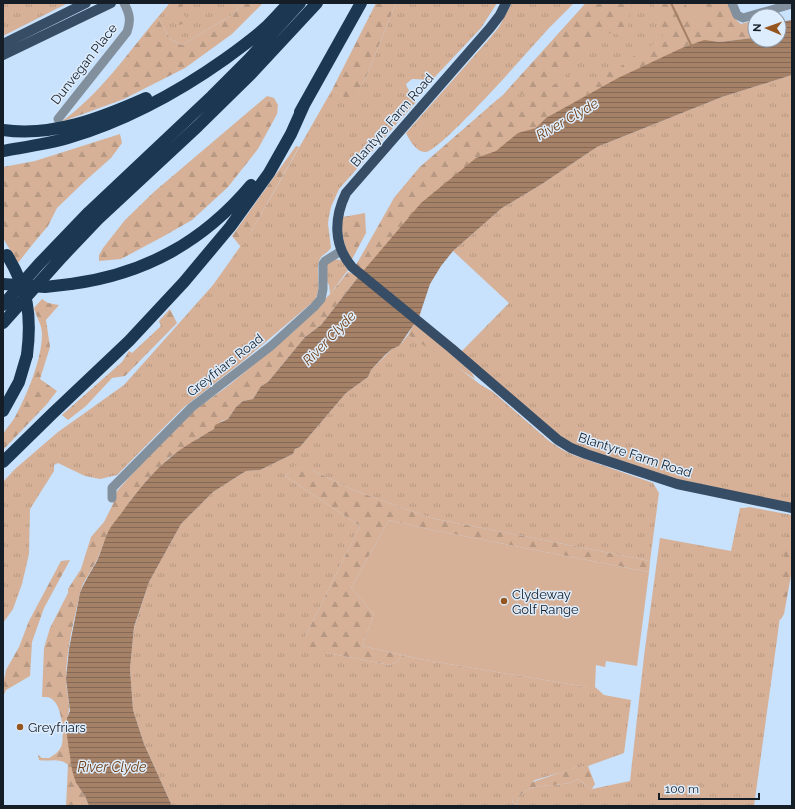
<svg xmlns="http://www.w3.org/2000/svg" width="795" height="809" font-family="Raleway,sans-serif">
	<defs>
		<pattern id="grass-tufts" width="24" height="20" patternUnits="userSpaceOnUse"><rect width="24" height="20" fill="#d6b197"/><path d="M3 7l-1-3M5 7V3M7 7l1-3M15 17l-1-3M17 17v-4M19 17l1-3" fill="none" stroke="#b79882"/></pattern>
		<pattern id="forest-firs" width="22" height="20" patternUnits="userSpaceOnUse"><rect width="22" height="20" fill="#d6b197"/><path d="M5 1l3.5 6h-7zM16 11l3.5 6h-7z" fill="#b79882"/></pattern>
		<pattern id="water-rules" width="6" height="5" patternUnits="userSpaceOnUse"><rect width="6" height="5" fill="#a58168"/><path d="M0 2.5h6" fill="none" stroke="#856956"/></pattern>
	</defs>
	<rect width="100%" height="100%" fill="#c8e1fc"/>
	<path fill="url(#grass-tufts)" d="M3,3H68L3,36Z
		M170,3H244L232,15L182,45L170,39L158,17Z
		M396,3H497L481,28L432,80L412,79L406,84L407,87L416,102L339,189L331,207L329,216L328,224L331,248C328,252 324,254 321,257C313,269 324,288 314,301L243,361L183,408L117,475L100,479L85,476L58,463L54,465V471L30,509L29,554L22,584L13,609L3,623V482L15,469L58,432L124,385L213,285L252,230L332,90L353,101L366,77Z
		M512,3H574C566,11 558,19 550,27C534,44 440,153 425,152C416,152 409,139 406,133L490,38L499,27Z
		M586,3H728L737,21L741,24L363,272L394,198L420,167L504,94Z
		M792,75V504L677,479L585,450L566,441L461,352L509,303L453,251L502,208L542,184L597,147L722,97Z
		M332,259L341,260L348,270L330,294L329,285L325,278L327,263Z
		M408,335L452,363L481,385L493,392L549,441L561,449L573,455L653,483L659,493L650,561L431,518L353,490L314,471L301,461L285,476L360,526L305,637L327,653L390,665L398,661L402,655L425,660L587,687H595L604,695L631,700L624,753L588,766H579L566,771L535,780L513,798L512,806H172L144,744L133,710L130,669L134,628L149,582L181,524L213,492L246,471L260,470L293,454L295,449L300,447L346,393L368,377L371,370L392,349L399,346Z
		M749,507L792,515L778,632L754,806H516C521,782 545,787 563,784C569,784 574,781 578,779L590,789H592L630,781L644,656L660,538L731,551L740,508H745Z"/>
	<path fill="url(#forest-firs)" d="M168,3H183L182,14L187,18L190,24L186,23L179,25L177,23L176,17L171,12Z
		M244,3H263L232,34L185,68L124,99L61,122C99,95 128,53 158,17L170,39L182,45L232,15Z
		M376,3H396L366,77L353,102L332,90Z
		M586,3H632L627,34L622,40L615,32C598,34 589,50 577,61C561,77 527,100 504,94Z
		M653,3H728L737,21L741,24L755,20V35L753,38L720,42L704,40L682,48L618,78L546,117L536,128L518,133L496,151L476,158L363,272L356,265L394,198L420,167L498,99C530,106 547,88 573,73L581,81L586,82L592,80L620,67L631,58L663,38L660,21Z
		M267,96L274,98L278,105L277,114L258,149L228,187L192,220L164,236L121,259L99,261V255L103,248L125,220L155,191Z
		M120,134L122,143L111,158L85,181L57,208L48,226L32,245L18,263L3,238V167L35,161Z
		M296,146L299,147L252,230L241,247L232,236Z
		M365,213L366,233L351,261C345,248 340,232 343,217Z
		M348,272L359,276L321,325L305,337L268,382L261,386L253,399L243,401L236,407L228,419L222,421L214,429L203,436L198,438L194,442L170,457L147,480L131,500L109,531L97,560L83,584L80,593C74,621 66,650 66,679C66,692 72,706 67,718L76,783L85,796L89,806H66L68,765C60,757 49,762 39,760L38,755L42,758H49C54,755 58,753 61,747C65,738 62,708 54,701C51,697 47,697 42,697L44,648L50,628L68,593V589L81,569L91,537L104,522L113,504L117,491L165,437L196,409L228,386L293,332L330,294Z
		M42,299L48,303L59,305L46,320L50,347L40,379L57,391L46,405L3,450C3,446 2,439 3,435C5,429 12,423 15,417C27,395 42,359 42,334C42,324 36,317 34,308Z
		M170,309L177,323L125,376L112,378L86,406L68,420L62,415L122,362L129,351L132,353L161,326L159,321Z
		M415,322L472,373L475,379L408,335Z
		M301,460L314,471L353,490L431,518L650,561L649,572L432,530L389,520L351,588L374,614L362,646L402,655L398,661L390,665L327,653L305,645V637L360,526L285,476Z
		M792,515V570L784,614L781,619L777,621L789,517Z
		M70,560L44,608L32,642L30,676L6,690L3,697V711V685L6,670L19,647L29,621L61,561Z
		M579,766H588L595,784L592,789H590L578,779C574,781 569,784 563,784C545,787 521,782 516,806H512L513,798L518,788C538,779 559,774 579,766Z"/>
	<path fill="#d6b197" d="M685,3H705L710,13L693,21Z
		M389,520L432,530L649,572L637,666L606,661L605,667L596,665L595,687H587L425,660L362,646L374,614L351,588Z"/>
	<path fill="url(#water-rules)" d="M792,20V75L722,97L597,147L542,184L502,208L453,251L441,266L430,284L419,317L399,346L392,349L385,355L371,370L368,377L346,393L300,447L295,449L293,454L260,470L246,471L213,492L181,524L149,582L134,627L130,669L133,710L144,744L172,806H89L85,796L76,783L72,770L66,729L67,718L70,711L66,679L69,649L80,593C84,582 91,572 97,561C101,552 104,541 108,532C111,526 116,520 120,515C135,494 151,473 171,457C184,446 199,438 214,429L215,425L228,419L236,407L243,401L253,399L261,386L268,382L305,337L321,325L359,276L421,203L476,158L496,151L518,133L536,128L546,118L618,78L682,48L704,40L720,42L752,38L755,35V40H779V22Z"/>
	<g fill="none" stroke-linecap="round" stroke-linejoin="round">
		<path stroke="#a58168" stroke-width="2" d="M671,3L692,47"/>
		<path stroke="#828f9c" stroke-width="9" d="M732,3L737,15L743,18L792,4
			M58,119L127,32C131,21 130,14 124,3
			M112,498V488L192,407L271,346L314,307L321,299L323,289V264L325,261L341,251"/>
		<path stroke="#374d65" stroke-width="10" d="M506,3L500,15L490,28L346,193C334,218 333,245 352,267L451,348L558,440L571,448L586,454L677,484L792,508
			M3,44L86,3
			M3,55L111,3"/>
		<path stroke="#1c3751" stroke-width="12" d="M300,112L361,3
			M3,130C53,137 101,118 146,98
			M3,151C25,147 47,144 68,138C125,121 177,93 225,59C239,49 253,39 266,27C274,19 281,11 289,3
			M71,284C145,274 203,242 251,185
			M3,305L39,264L89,212L212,96L249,59L300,3
			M3,323L62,257L98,219L198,126L251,74L317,3
			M3,411L19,382L27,355
			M3,462L52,414L129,341L184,282L230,227L269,173L291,134L304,105"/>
		<path stroke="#1c3751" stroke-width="12" d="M7,255C28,290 32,315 27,355
			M3,284L45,287L71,284"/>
	</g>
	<g fill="#95551e" stroke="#deedfd" stroke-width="1.5">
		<circle cx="504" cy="601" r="4"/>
		<circle cx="20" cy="727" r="4"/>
	</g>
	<g text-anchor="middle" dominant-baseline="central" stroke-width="3" stroke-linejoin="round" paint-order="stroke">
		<g font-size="13" fill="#151e27" stroke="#deedfd">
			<text transform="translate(84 64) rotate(-52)">Dunvegan Place</text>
			<text transform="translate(392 120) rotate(-49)">Blantyre Farm Road</text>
			<text transform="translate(225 365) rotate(-38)">Greyfriars Road</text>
			<text transform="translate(635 455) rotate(18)">Blantyre Farm Road</text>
		</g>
		<g font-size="13" fill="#151e27" stroke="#deedfd" text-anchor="start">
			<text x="512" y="594">Clydeway<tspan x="512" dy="15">Golf Range</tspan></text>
			<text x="28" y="727">Greyfriars</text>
		</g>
		<g font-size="14" font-style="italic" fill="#724017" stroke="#deedfd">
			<text transform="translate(567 119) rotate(-30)">River Clyde</text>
			<text transform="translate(329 338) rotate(-46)">River Clyde</text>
			<text x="112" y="767">River Clyde</text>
		</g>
	</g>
	<rect width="795" height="809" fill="none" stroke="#151e27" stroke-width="8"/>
	<g transform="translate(767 28) rotate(272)"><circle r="19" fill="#deedfd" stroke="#8e9aa7"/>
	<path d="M0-3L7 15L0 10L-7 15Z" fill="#95551e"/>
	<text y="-6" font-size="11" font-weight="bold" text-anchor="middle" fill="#151e27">N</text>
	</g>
	<path d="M659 793v6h100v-6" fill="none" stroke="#151e27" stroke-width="2"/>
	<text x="665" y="793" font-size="12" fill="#151e27" stroke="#deedfd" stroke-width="3" paint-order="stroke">100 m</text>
</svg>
